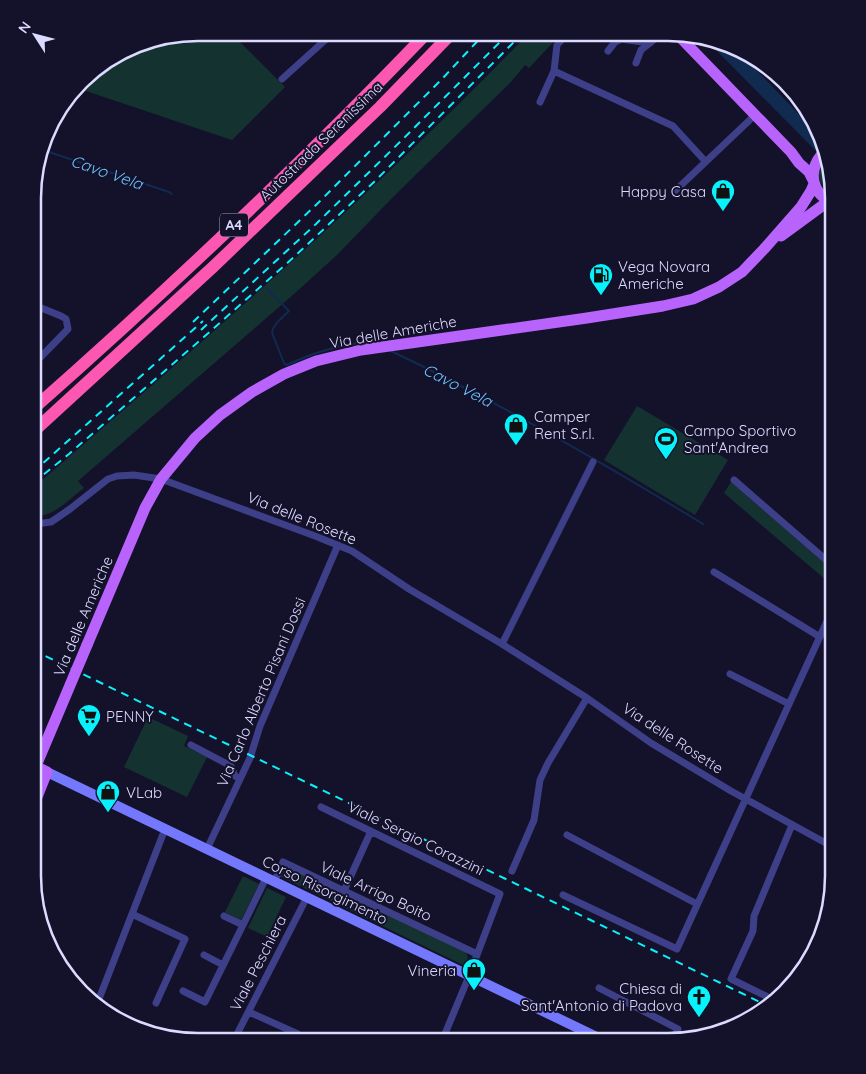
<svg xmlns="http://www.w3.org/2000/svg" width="866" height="1074" font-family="Quicksand,sans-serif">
	<rect width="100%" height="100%" fill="#14112a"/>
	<path fill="#143330" d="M198,33H231L285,87L232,140L77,88L89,73L144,41Z
		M529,33L561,34L529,68L525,65L510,83L396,194L337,255L294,294L78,481L84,488C69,499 53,518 33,516V488C203,342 373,195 529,33Z
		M823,160L833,195C819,188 815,173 823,160Z
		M637,406L728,460L695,515L604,460Z
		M731,482L833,571V586L724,493Z
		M148,717L188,736L184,746L207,757L187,797L124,767Z
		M287,865L466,952L468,958L465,966L279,876L283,867Z
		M243,876L259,884L241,920L225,912Z
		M267,888L286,897L267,937L248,928Z"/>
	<path fill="#102b4f" d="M707,41L740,53L816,132L820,148L816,151Z"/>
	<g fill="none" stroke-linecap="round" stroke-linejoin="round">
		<path stroke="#102b4f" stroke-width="2" d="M757,59L770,71
			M43,150L169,192L172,194
			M266,288L289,311C282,318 273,324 272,333L284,363L286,365L313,354L340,346L369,341L375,344
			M391,351C498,402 602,462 703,524"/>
		<path stroke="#3d3f88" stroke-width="7" d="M608,51L615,42L621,39L650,43
			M636,63L641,50L661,34
			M554,71L673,126L705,161
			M282,79L333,33
			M540,102L554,71L557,45L566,35L568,34
			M676,190L755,115
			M34,364L68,329L66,319L61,316L34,305
			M734,480L833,566
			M33,523L36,524L51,522L70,509L108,479L117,476L134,475L161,479L315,536L352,551L409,589L502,644L587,698L651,743L731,791L833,847
			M714,572L820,637
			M502,644L593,462
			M730,674L789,704
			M191,745L231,766L235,776L240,779
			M321,807L500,894L469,976L442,1041
			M567,835L697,904
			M207,849L250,758L260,726L338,545
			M512,871L534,820L540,780L548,763L587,698
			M274,882L283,862L477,954
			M344,891L371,831
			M563,895L677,949L833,608
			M132,914L185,939L156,1003
			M224,916L243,925L266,878
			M204,955L223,965
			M599,988L678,1029L672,1041
			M183,991L205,1002L243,925
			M772,999L731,979L753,931L754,916L792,825
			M97,1004L165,829
			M249,1012L298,1034L292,1041
			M726,1027L728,1023L731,1025
			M234,1040L307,897"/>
		<path stroke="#7378fd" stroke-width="10" d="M47,772L605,1041"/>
		<path stroke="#b963fd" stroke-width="11" d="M677,34L791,152L799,163L809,172L814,182
			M822,154C807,172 812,194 833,203
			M781,236L826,203H832
			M87,645L145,508L161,479L195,438L220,415L252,392L284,374L316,361L361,350L587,318L663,306L693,299L719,287L742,272L764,249L801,207L811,191L814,184
			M33,807L47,772L33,765"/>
		<path stroke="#fc57b1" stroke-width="12" d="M33,409C169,289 301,164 427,33
			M33,432L213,267L380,107L452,33"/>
		<path stroke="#09f2fb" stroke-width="2" stroke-dasharray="8 6" stroke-linecap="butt" d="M193,322L317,204L442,79L485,33
			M201,330L316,224L404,138L509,33
			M33,472L203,321
			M33,483L69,454L205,336L294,257L374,182L523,33
			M33,650L766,1005"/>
		<path stroke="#b963fd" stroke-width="11" d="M33,773L87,645"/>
	</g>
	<defs>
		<g id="shop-pin" transform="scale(1.25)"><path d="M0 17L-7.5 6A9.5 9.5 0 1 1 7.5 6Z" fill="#09f2fb" stroke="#14112a"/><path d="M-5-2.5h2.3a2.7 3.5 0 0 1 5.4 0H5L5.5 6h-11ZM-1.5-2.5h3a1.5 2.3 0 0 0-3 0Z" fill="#111"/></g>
		<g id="fuel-pin" transform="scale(1.25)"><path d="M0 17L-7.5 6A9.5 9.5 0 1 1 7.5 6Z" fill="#09f2fb" stroke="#14112a"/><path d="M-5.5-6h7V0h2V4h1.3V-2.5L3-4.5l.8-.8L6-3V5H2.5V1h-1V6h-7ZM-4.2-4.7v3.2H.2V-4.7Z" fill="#111"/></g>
		<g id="stadium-pin" transform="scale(1.25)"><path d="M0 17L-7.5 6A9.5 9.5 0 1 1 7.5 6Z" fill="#09f2fb" stroke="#14112a"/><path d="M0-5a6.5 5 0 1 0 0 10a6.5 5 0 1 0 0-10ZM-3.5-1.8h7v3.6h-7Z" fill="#111"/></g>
		<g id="supermarket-pin" transform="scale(1.25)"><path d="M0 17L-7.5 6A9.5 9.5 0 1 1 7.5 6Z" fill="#09f2fb" stroke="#14112a"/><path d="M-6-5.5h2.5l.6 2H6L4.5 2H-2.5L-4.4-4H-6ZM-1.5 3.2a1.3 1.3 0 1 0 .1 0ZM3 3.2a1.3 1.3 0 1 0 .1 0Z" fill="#111"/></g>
		<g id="church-pin" transform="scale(1.25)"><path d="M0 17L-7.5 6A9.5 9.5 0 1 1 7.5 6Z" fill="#09f2fb" stroke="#14112a"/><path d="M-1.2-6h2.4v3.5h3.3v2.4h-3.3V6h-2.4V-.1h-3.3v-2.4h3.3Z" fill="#111"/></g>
	</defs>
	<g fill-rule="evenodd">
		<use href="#shop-pin" x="723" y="191"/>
		<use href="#fuel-pin" x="601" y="275"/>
		<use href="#shop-pin" x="516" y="425"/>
		<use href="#stadium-pin" x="666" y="439"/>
		<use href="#supermarket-pin" x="89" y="716"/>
		<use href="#shop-pin" x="108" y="792"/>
		<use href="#shop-pin" x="474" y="970"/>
		<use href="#church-pin" x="699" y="997"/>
	</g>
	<g text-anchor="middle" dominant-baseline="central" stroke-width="4" stroke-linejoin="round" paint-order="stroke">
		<rect fill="#14112a" stroke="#a09ebe" stroke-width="1" x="220" y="213.5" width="28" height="23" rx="4"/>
		<g font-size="14" font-weight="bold" fill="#dcdafe">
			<text x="234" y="225">A4</text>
		</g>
		<g font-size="15" fill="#dcdafe" stroke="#14112a">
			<text transform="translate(321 141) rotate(-44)">Autostrada Serenissima</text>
			<text transform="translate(393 332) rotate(-10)">Via delle Americhe</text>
			<text transform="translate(302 518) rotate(22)">Via delle Rosette</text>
			<text transform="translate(83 616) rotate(-67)">Via delle Americhe</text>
			<text transform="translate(261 692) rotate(-67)">Via Carlo Alberto Pisani Dossi</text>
			<text transform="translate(673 738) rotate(33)">Via delle Rosette</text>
			<text transform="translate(416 838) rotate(26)">Viale Sergio Corazzini</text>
			<text transform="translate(325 890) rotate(26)">Corso Risorgimento</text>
			<text transform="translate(376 891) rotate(25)">Viale Arrigo Boito</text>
			<text transform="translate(258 963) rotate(-63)">Viale Peschiera</text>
		</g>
		<g font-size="15" fill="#dcdafe" stroke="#14112a" text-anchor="start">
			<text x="706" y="191" text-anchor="end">Happy Casa</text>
			<text x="618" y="266">Vega Novara<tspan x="618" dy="17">Americhe</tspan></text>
			<text x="534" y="416">Camper<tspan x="534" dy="17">Rent S.r.l.</tspan></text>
			<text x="684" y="430">Campo Sportivo<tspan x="684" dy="17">Sant'Andrea</tspan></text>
			<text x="106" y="716">PENNY</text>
			<text x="126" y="792">VLab</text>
			<text x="456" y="970" text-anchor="end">Vineria</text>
			<text x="682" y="988" text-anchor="end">Chiesa di<tspan x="682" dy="17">Sant'Antonio di Padova</tspan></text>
		</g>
		<g font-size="16" font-style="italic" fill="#6ac2fd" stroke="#14112a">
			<text transform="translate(107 172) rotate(19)">Cavo Vela</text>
			<text transform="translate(458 385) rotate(27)">Cavo Vela</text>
		</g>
	</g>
	<path d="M0 0H866V1074H0ZM198 41H668A157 157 0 0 1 825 198V876A157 157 0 0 1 668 1033H198A157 157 0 0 1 41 876V198A157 157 0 0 1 198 41Z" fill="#14112a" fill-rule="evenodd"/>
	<path fill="none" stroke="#dcdafe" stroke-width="2.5" d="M198 41H668A157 157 0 0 1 825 198V876A157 157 0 0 1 668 1033H198A157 157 0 0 1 41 876V198A157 157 0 0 1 198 41Z"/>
	<g transform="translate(35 35) rotate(306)" stroke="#14112a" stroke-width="4" paint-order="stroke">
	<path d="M0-4L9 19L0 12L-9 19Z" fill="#dcdafe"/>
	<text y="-8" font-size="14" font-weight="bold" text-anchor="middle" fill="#dcdafe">N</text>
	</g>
</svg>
